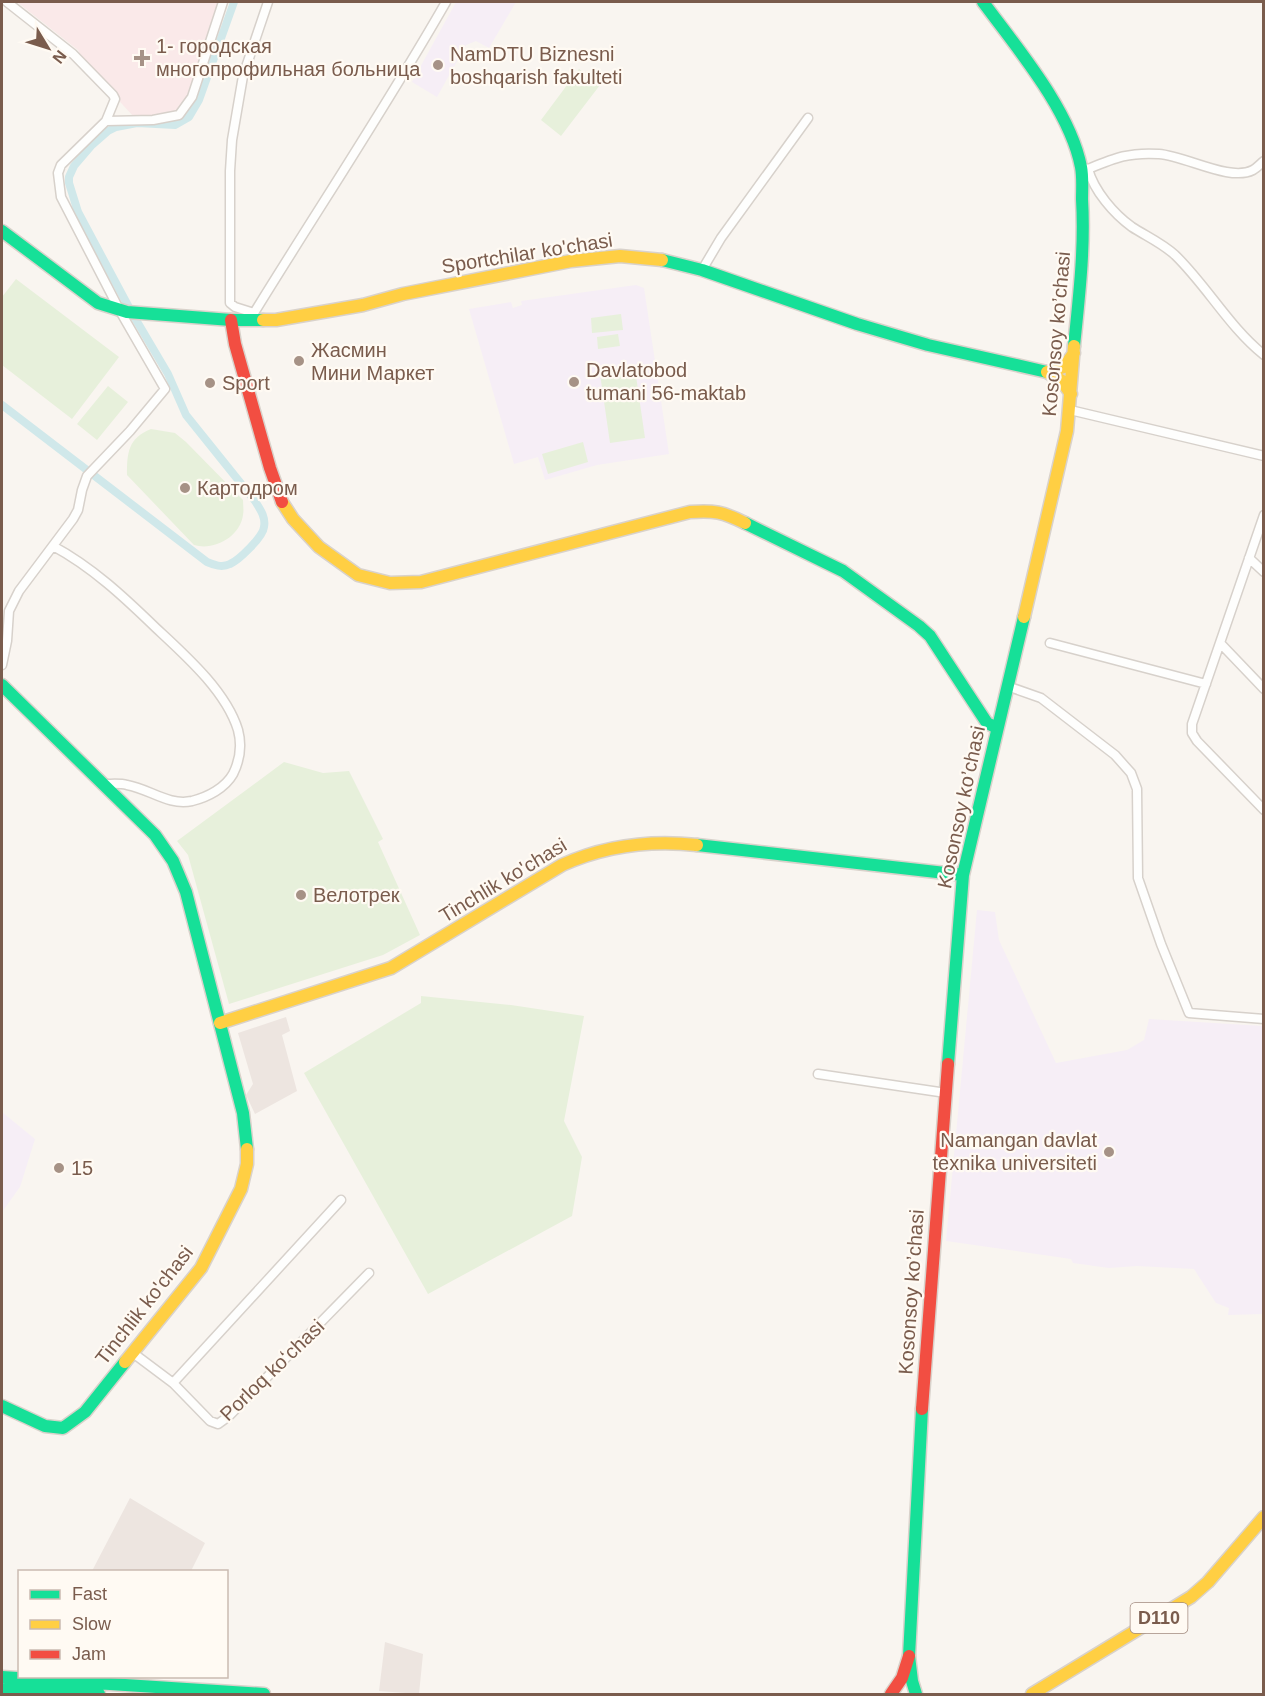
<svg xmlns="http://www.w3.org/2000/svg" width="1265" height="1696" font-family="Helvetica,sans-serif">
	<rect width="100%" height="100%" fill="#f9f5f0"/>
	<path fill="#ede5e0" d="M286,1017L290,1031L282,1035L297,1091L255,1114L246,1095L253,1084L238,1033Z
		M130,1498L205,1543L191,1571H92Z
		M385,1642L423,1654L419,1694L379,1691Z"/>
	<path fill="#f6eef6" d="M456,2H516L489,48L476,41L466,45L437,97L412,82Z
		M636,285L644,288L669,454L597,465L545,480L538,457L514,464L469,309L511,302L513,308L522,305L521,301Z
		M977,910L995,912L999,940L1056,1063L1127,1050L1144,1040L1149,1019L1263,1026V1314L1228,1315L1229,1308L1216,1303L1194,1269L1137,1266L1109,1268L1073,1263L1071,1259L946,1241Z
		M2,1112L35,1139L20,1187L2,1212Z"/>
	<path fill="#fae9e9" d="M17,2H221L190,96L178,111L135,118L85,64L78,50Z"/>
	<path fill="#e7f0db" d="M579,69L600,85L561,136L541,120Z
		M16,279L119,357L72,419L2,365V297Z
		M621,314L623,330L592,333L591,318Z
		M618,334L620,346L598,349L597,337Z
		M635,369L645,438L610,443L600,374Z
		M108,386L128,402L97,440L77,424Z
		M151,429L175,433L186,442L243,500C243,505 244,510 243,515C240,537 214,551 194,545L127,475C127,453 128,438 151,429Z
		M583,442L588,462L548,474L542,454Z
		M284,762L323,773L349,771L383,839L378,842L420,935L383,955L229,1004L188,855L177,841Z
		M421,996L511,1005L584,1016L564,1121L582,1157L572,1216L428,1294L304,1073L421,1003Z"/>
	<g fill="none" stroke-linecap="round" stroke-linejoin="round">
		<path stroke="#d0e8ea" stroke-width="8" d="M2,405L207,562C214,565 222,568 230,564C239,560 263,537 264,527C266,517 260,509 255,501L186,415L168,374L132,313L78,212L69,183V177L74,166L92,145L108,131L116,127L137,123L175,125L189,117L199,100L234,2"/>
		<g stroke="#d7d1cb" stroke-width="11">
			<path id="street" d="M106,121L153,120L179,115L192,97L223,2
				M1084,168L1088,169C1115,158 1129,152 1159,154C1186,156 1230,182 1253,170C1257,168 1260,164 1264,161
				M1088,169C1094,191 1114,214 1132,227C1146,236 1162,243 1175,255C1207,286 1229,327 1264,355
				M702,270L721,238L808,118
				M254,313C318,209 386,107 446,2
				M251,318L254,313L235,307L230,303V171L232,140L243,76L268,2
				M1070,410L1264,456
				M1264,515L1192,724V733L1197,741L1264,810
				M53,546C92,567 124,597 156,628C185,655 226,691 238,730C242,745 240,760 233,774C225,788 208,797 192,801C168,806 150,789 127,785C120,783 112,784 105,784
				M1249,558L1264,572
				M1050,643L1206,684
				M1221,644L1264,689
				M2,665L7,641L9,611L19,591L73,519L78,510L82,490L87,476L130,431L165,389L120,311L61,197L58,173L61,165L106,121L115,99L113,95L73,54L7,2
				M1007,686L1041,698L1115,755L1131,773L1137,789L1138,878L1161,944L1189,1013L1264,1019
				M818,1074L946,1093
				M133,1353L173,1383L210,1421L218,1424L229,1416L369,1273
				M173,1383L341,1200"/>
		</g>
		<g stroke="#d9d2cb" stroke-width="15">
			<path id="fast" d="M983,2C1017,48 1070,110 1081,167C1083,177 1082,189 1082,199C1085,248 1079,297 1074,346
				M2,231L98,303L127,312L231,320H263
				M662,260L702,270L857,324L928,345L1047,372
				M745,523L843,571L919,626L930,636L987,723L997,728
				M2,685L155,835L173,861L186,892L243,1113L247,1149
				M697,845L963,875
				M948,1064L963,875L1024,617
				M2,1406L45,1426L63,1428L85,1412L125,1362
				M2,1677L264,1694
				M2,1689L99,1694
				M916,1694L912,1681L909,1656L922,1409"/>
		</g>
		<g stroke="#d9d2cb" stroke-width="15">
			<path id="slow" d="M263,320H276L363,305L403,294L571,261L620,256L662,260
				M1071,394L1062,381L1047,372L1064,367L1074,353
				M282,502L293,519L319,547L358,575L390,583L421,582L690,512C714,510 723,512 745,523
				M1024,617L1067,431L1074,346
				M220,1023L391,968L562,865C604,846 651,840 697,845
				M125,1362L201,1268L241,1189L247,1164V1149
				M1032,1694L1191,1597L1208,1582L1264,1517"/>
		</g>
		<g stroke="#d9d2cb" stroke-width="15">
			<path id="jam" d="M231,320L235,344L270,468L282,502
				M922,1409L948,1064
				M891,1694L902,1678L909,1656"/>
		</g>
		<use href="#street" stroke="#fefefd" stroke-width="8"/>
		<use href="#fast" stroke="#16e098" stroke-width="12"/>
		<use href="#slow" stroke="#ffcf43" stroke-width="12"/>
		<use href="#jam" stroke="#f24e42" stroke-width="12"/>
	</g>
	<g fill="#a69286" stroke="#fffaf3" stroke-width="2">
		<path d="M139 49h6v6h6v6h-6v6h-6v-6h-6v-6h6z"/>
		<circle cx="438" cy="65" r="6"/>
		<circle cx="299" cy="361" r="6"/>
		<circle cx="574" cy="382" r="6"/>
		<circle cx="210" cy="383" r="6"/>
		<circle cx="185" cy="488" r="6"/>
		<circle cx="301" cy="895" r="6"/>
		<circle cx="1109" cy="1152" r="6"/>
		<circle cx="59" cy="1168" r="6"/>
	</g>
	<g text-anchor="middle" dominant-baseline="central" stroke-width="4.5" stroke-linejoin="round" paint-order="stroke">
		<rect fill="#fffaf3" stroke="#a28b7f" stroke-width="1.5" x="1130.5" y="1603" width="57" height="30" rx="4.5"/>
		<g font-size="18" font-weight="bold" fill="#7a5c4d">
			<text x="1159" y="1618">D110</text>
		</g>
		<g font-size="20" fill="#7a5c4d" stroke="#fffaf3" text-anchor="start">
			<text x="156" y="46">1- городская<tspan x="156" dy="23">многопрофильная больница</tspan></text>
			<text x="450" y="54">NamDTU Biznesni<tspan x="450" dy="23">boshqarish fakulteti</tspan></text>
			<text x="311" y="350">Жасмин<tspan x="311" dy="23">Мини Маркет</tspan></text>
			<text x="586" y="370">Davlatobod<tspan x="586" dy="23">tumani 56-maktab</tspan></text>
			<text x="222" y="383">Sport</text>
			<text x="197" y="488">Картодром</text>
			<text x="313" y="895">Велотрек</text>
			<text x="1097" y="1140" text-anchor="end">Namangan davlat<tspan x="1097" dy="23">texnika universiteti</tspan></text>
			<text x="71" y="1168">15</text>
		</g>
		<g font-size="20" fill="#7a5c4d" stroke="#fffaf3">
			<text transform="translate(527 253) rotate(-9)">Sportchilar ko'chasi</text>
			<text transform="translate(1056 334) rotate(-85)">Kosonsoy ko’chasi</text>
			<text transform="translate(961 807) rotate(-78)">Kosonsoy ko’chasi</text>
			<text transform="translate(503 880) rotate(-31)">Tinchlik ko'chasi</text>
			<text transform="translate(911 1292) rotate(-86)">Kosonsoy ko’chasi</text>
			<text transform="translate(144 1305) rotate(-52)">Tinchlik ko'chasi</text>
			<text transform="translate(272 1370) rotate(-44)">Porloq koʻchasi</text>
		</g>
	</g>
	<rect width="1265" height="1696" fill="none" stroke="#7a5c4d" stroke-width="6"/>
	<rect x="18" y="1570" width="210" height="108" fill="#fffaf3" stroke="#cabbb1" stroke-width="1.5"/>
	<rect x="30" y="1590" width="30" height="9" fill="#16e098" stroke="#cabbb1" stroke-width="1.5"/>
	<text x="72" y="1600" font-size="18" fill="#7a5c4d">Fast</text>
	<rect x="30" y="1620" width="30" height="9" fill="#ffcf43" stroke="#cabbb1" stroke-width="1.5"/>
	<text x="72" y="1630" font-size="18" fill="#7a5c4d">Slow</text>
	<rect x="30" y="1650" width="30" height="9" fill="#f24e42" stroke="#cabbb1" stroke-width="1.5"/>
	<text x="72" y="1660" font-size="18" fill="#7a5c4d">Jam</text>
	<g transform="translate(48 48) rotate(128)" stroke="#fffaf3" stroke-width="4.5" paint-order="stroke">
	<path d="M0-4.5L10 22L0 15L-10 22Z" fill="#7a5c4d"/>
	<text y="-9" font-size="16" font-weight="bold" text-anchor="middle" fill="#7a5c4d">N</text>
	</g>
</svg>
